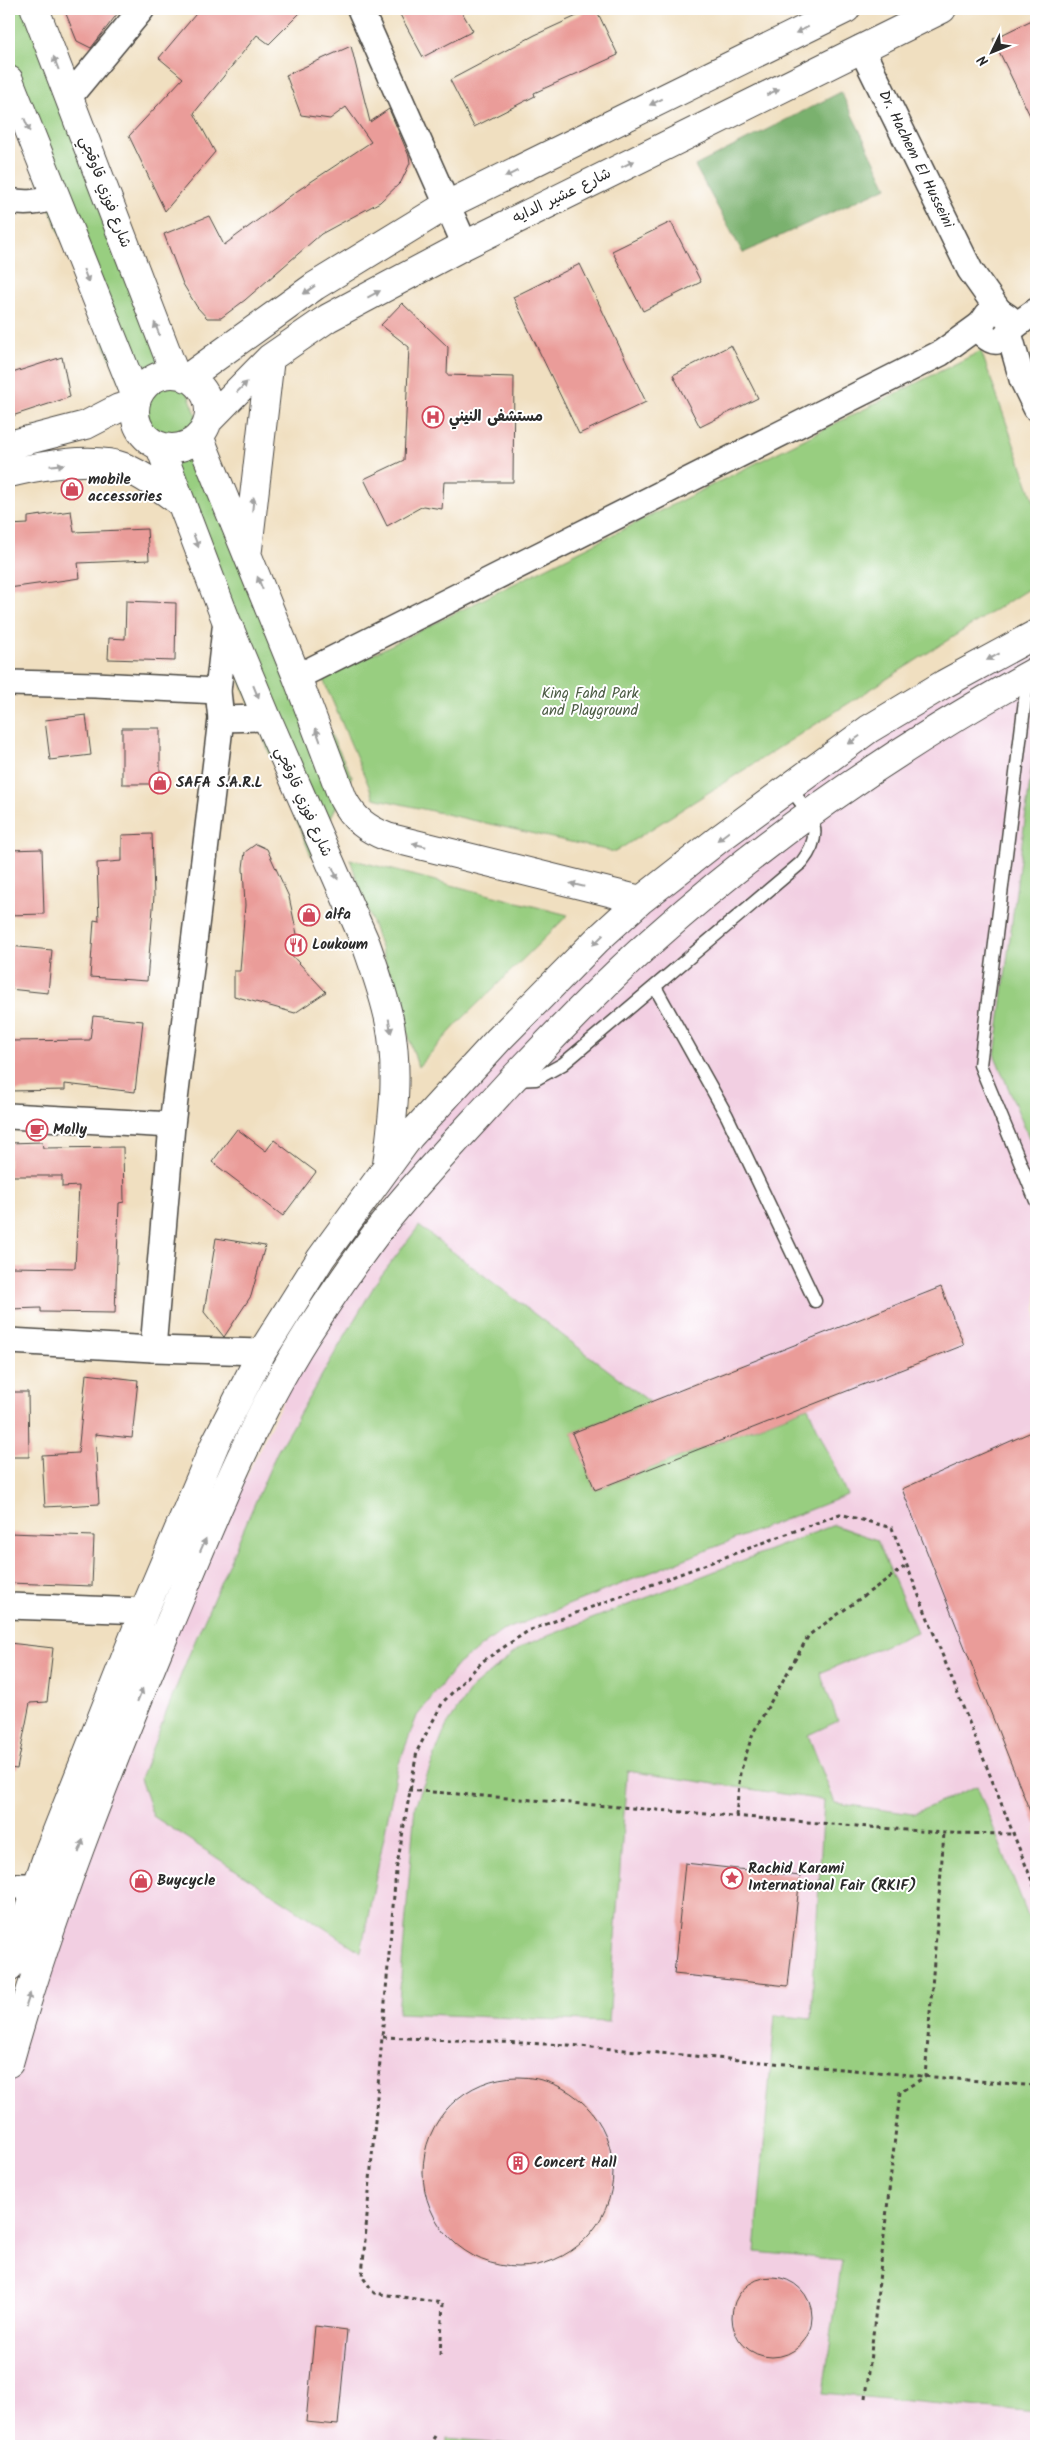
<svg xmlns="http://www.w3.org/2000/svg" width="1045" height="2455" font-family="Kalam,'Playpen Sans Arabic',sans-serif">
	<rect width="100%" height="100%" fill="#fff"/>
	<filter id="ink" filterUnits="userSpaceOnUse"><feTurbulence type="fractalNoise" baseFrequency=".02" numOctaves="2"/><feDisplacementMap in="SourceGraphic" scale="10" xChannelSelector="R" yChannelSelector="G"/><feConvolveMatrix kernelMatrix="1 2 1 2 8 2 1 2 1" color-interpolation-filters="sRGB"/></filter>
	<filter id="wash" filterUnits="userSpaceOnUse"><feTurbulence type="fractalNoise" baseFrequency=".0096" numOctaves="4" result="noise"/><feDisplacementMap in="SourceGraphic" scale="20" xChannelSelector="R" yChannelSelector="G"/><feGaussianBlur stdDeviation="1.12" result="paint"/><feColorMatrix in="noise" values="0 0 0 0 0 0 0 0 0 0 0 0 0 0 0 0 0 1.4 0 .05"/><feComposite in="paint" operator="in"/></filter>
	<g filter="url(#wash)">
		<rect width="100%" height="100%" fill="#f0dfc0"/>
		<path fill="#f2cfe2" d="M1036,634V2446H9V2010L71,1840L361,1239L430,1131L666,875Z"/>
		<path fill="#98ce80" stroke="#627c56" d="M9,9H37L293,661L352,776L311,856L9,108Z
			M981,351L1036,507V584L615,852L374,798L323,679Z
			M1036,733V1155L995,1056Z
			M350,859L568,915L460,1021L418,1067L382,951Z
			M419,1226L650,1402L572,1433L595,1490L808,1407L847,1495L502,1631L458,1664L417,1716L398,1766L361,1952L153,1816L140,1779L188,1657L277,1452L377,1281Z
			M834,1525L877,1540L917,1632L820,1673L838,1721L808,1735L835,1803L913,1814L977,1786L1036,1936V2413L823,2393L842,2260L755,2252L775,2015L811,2019L824,1800L627,1771L609,2022L398,2013L415,1806L446,1727L471,1689L522,1646Z
			M446,2438L530,2446H446Z"/>
		<path fill="#7ab16e" stroke="#526e4c" d="M841,92L887,187L743,253L695,166Z"/>
		<g id="blocks">
			<path fill="#ea9c99" d="M64,9H121L91,48L77,41Z
				M200,9H304L269,44L257,35L194,113L215,152L165,211L129,136L183,78L159,58Z
				M397,9H460L473,31L423,57Z
				M592,9H596L618,55L534,93L535,96L474,127L450,80L535,35Z
				M1036,18V128L993,39Z
				M351,46L370,122L389,109L409,156L410,163L401,182L380,202L321,234L245,300L221,318H207L197,307L183,284L164,234L209,216L224,245L297,191L371,142L346,107L330,119L301,115L286,75Z
				M671,222L701,282L643,311L612,251Z
				M580,264L646,402L579,434L513,297Z
				M402,303L448,347L447,375L514,377L513,482H444L442,509L423,506L387,526L364,479L404,460L409,347L381,325Z
				M731,345L758,398L700,427L673,375Z
				M62,357L70,397L9,417V374Z
				M71,511L74,532L147,529L149,560L78,563L80,578L9,588V525L28,524V517Z
				M126,601L176,603L175,661L108,659L109,638L125,639Z
				M86,715L91,755L50,760L45,720Z
				M122,728H160V784H122Z
				M152,834L154,896L147,981L90,977L94,920L99,921L97,863L122,861V835Z
				M256,844L267,849L289,897L300,948L286,949L326,992L295,1013L234,996V971H240L245,905L243,868L245,852Z
				M42,849L44,914L9,915V850Z
				M9,946L52,950L48,993L9,989Z
				M93,1016L143,1021L135,1092L65,1084V1090L9,1091V1041L90,1040Z
				M237,1129L266,1151L274,1140L316,1172L283,1216L212,1162Z
				M42,1142L43,1148L123,1147L124,1202L119,1203L115,1313L41,1312V1308L9,1309V1267L75,1268L79,1186L62,1187V1176H9V1143Z
				M216,1238L265,1246L251,1296L224,1337L204,1312Z
				M941,1287L964,1345L595,1490L572,1433Z
				M86,1374L138,1380L132,1438L95,1434L99,1504L45,1507L42,1455L78,1453Z
				M9,1392H28L29,1457H9Z
				M1036,1430V1824H1035L902,1489Z
				M9,1533L94,1536L92,1586L9,1583Z
				M9,1643L53,1648L47,1702L30,1703L17,1769L9,1768Z
				M685,1863L800,1876L788,1986L674,1974Z
				M423 2172a95 95 0 1 1 190 0a95 95 0 1 1-190 0Z
				M732 2317a40 40 0 1 1 80 0a40 40 0 1 1-80 0Z
				M315,2326L347,2330L338,2425L306,2422Z"/>
		</g>
	</g>
	<g filter="url(#ink)">
		<use href="#blocks" fill-opacity="0" stroke="#494641" stroke-width="1"/>
		<g fill="none" stroke-linecap="round" stroke-linejoin="round">
			<g stroke="#494641" stroke-width="15">
				<path id="lane" d="M1028,676L980,1065L1036,1201
					M655,987L727,1116L815,1301
					M515,1080L536,1079L563,1064L802,862C827,830 810,814 789,787"/>
			</g>
			<g stroke="#494641" stroke-width="28">
				<g id="street">
					<path d="M360,9L465,245"/>
					<path id="s1" d="M861,48L970,270L999,311"/>
					<path d="M69,97L142,9"/>
					<path d="M9,201C26,204 39,203 55,197"/>
					<path d="M1011,330L1008,317L999,311L988,314L981,324L984,335C999,349 1003,336 1013,328C1020,322 1029,316 1036,311"/>
					<path d="M1009,333L1022,379L1036,408"/>
					<path d="M297,677L941,353L981,324"/>
					<path d="M9,683L95,685L218,691"/>
					<path d="M221,719L267,718"/>
					<path d="M9,1116L172,1125"/>
					<path d="M9,1341L153,1349L262,1352"/>
					<path d="M153,1349L172,1125L221,719L218,691L226,620"/>
					<path d="M9,1606L144,1611"/>
					<path d="M9,1886H36"/>
				</g>
			</g>
			<g stroke="#494641" stroke-width="30">
				<path id="secondary" d="M35,9L175,374
					M9,80L137,399
					M135 411a37 37 0 1 1 74 0a37 37 0 1 1-74 0Z
					M187,378L315,286L447,205L846,9
					M208,421L270,358L328,318L465,245L942,9
					M199,436L297,677L343,799C353,819 367,829 387,837L641,900
					M9,445L86,425L119,408L135,404
					M160,447L226,620L267,718L366,944C375,970 385,997 390,1024C399,1071 393,1118 387,1165
					M9,473C40,466 93,455 124,467C145,476 164,490 182,504
					M248,549L270,358
					M9,1967L49,1851L144,1611L215,1444L262,1352L296,1298L321,1258L410,1136L499,1039L597,940L641,900L719,839L869,729L944,684L1036,634
					M9,2063C50,1916 107,1774 165,1634C208,1532 248,1427 307,1334C333,1294 360,1253 389,1217C427,1170 469,1127 509,1083C556,1034 604,983 655,938C771,834 900,746 1036,671"/>
			</g>
			<path stroke="#494641" stroke-width="3" stroke-dasharray="4 4" stroke-linecap="butt" d="M408,1790L944,1833L1015,1834
				M736,1816L740,1773L753,1733L809,1635L907,1565
				M383,2037L568,2045L1036,2086
				M440,2355L443,2303L374,2293L362,2276L396,1871L417,1751L443,1702L483,1661L528,1631L840,1514L892,1528L1036,1891
				M866,2398L900,2092L925,2077L944,1833
				M429,2446L435,2436"/>
			<use href="#lane" stroke="#fff" stroke-width="12"/>
			<use href="#street" stroke="#fff" stroke-width="25"/>
			<use href="#secondary" stroke="#fff" stroke-width="28"/>
		</g>
		<defs><path id="oneway-solid" d="M-6-.8H1V-3.2L6.5 0L1 3.2V.8H-6Z" transform="scale(1.25)"/></defs>
		<g fill="#a0a0a0">
			<use href="#oneway-solid" transform="translate(802 30) rotate(154)"/>
			<use href="#oneway-solid" transform="translate(56 63) rotate(-111)"/>
			<use href="#oneway-solid" transform="translate(773 92) rotate(-26)"/>
			<use href="#oneway-solid" transform="translate(656 102) rotate(154)"/>
			<use href="#oneway-solid" transform="translate(27 125) rotate(68)"/>
			<use href="#oneway-solid" transform="translate(628 164) rotate(-26)"/>
			<use href="#oneway-solid" transform="translate(511 174) rotate(154)"/>
			<use href="#oneway-solid" transform="translate(86 276) rotate(69)"/>
			<use href="#oneway-solid" transform="translate(309 290) rotate(145)"/>
			<use href="#oneway-solid" transform="translate(374 294) rotate(-28)"/>
			<use href="#oneway-solid" transform="translate(157 329) rotate(-112)"/>
			<use href="#oneway-solid" transform="translate(242 387) rotate(-46)"/>
			<use href="#oneway-solid" transform="translate(57 465) rotate(-6)"/>
			<use href="#oneway-solid" transform="translate(253 504) rotate(-84)"/>
			<use href="#oneway-solid" transform="translate(196 541) rotate(69)"/>
			<use href="#oneway-solid" transform="translate(260 583) rotate(-112)"/>
			<use href="#oneway-solid" transform="translate(993 657) rotate(152)"/>
			<use href="#oneway-solid" transform="translate(256 692) rotate(68)"/>
			<use href="#oneway-solid" transform="translate(318 735) rotate(-110)"/>
			<use href="#oneway-solid" transform="translate(854 740) rotate(145)"/>
			<use href="#oneway-solid" transform="translate(723 836) rotate(143)"/>
			<use href="#oneway-solid" transform="translate(419 845) rotate(-166)"/>
			<use href="#oneway-solid" transform="translate(335 873) rotate(66)"/>
			<use href="#oneway-solid" transform="translate(577 885) rotate(-167)"/>
			<use href="#oneway-solid" transform="translate(598 940) rotate(136)"/>
			<use href="#oneway-solid" transform="translate(390 1026) rotate(80)"/>
			<use href="#oneway-solid" transform="translate(203 1545) rotate(-66)"/>
			<use href="#oneway-solid" transform="translate(140 1695) rotate(-68)"/>
			<use href="#oneway-solid" transform="translate(81 1846) rotate(-71)"/>
			<use href="#oneway-solid" transform="translate(28 2000) rotate(-72)"/>
		</g>
	</g>
	<defs>
		<g id="hospital-ring" transform="scale(1.125)"><circle r="9.5" fill="#fff" stroke="#d1495b" stroke-width="1.5"/><path d="M-5-5h3v3.5h4V-5h3V5h-3V1.5h-4V5h-3Z" fill="#d1495b"/></g>
		<g id="shop-ring" transform="scale(1.125)"><circle r="9.5" fill="#fff" stroke="#d1495b" stroke-width="1.5"/><path d="M-5-2.5h2.3a2.7 3.5 0 0 1 5.4 0H5L5.5 6h-11ZM-1.5-2.5h3a1.5 2.3 0 0 0-3 0Z" fill="#d1495b"/></g>
		<g id="restaurant-ring" transform="scale(1.125)"><circle r="9.5" fill="#fff" stroke="#d1495b" stroke-width="1.5"/><path d="M-5-6h1v4h1v-4h1v4h1v-4h1v5L-1.5 .5V6h-2V.5L-5-1ZM5-6V6H3V1.5H1.5Q1.5-4 5-6Z" fill="#d1495b"/></g>
		<g id="cafe-ring" transform="scale(1.125)"><circle r="9.5" fill="#fff" stroke="#d1495b" stroke-width="1.5"/><path d="M-5.5-4.5H6V0H3Q3 3.5 0 3.5H-2.5Q-5.5 3.5-5.5 0ZM3-3.2v2h1.7v-2ZM-6 4.5H4V6H-6Z" fill="#d1495b"/></g>
		<g id="sight-ring" transform="scale(1.125)"><circle r="9.5" fill="#fff" stroke="#d1495b" stroke-width="1.5"/><path d="M0-6L1.8-2.2L6-1.7L2.9 1.2L3.7 5.4L0 3.3L-3.7 5.4L-2.9 1.2L-6-1.7L-1.8-2.2Z" fill="#d1495b"/></g>
		<g id="building-ring" transform="scale(1.125)"><circle r="9.5" fill="#fff" stroke="#d1495b" stroke-width="1.5"/><path d="M-4-6H4V6H1V3H-1V6H-4ZM-2.5-4.3h1.7v1.8h-1.7ZM.8-4.3h1.7v1.8H.8ZM-2.5-1h1.7V.8h-1.7ZM.8-1h1.7V.8H.8Z" fill="#d1495b"/></g>
	</defs>
	<g fill-rule="evenodd">
		<use href="#hospital-ring" x="433" y="417"/>
		<use href="#shop-ring" x="72" y="489"/>
		<use href="#shop-ring" x="160" y="783"/>
		<use href="#shop-ring" x="309" y="915"/>
		<use href="#restaurant-ring" x="296" y="945"/>
		<use href="#cafe-ring" x="37" y="1130"/>
		<use href="#sight-ring" x="732" y="1878"/>
		<use href="#shop-ring" x="141" y="1881"/>
		<use href="#building-ring" x="518" y="2163"/>
	</g>
	<g text-anchor="middle" dominant-baseline="central" stroke-width="4" stroke-linejoin="round" paint-order="stroke">
		<g font-size="15" fill="#2b2b2b" stroke="#fff">
			<text stroke="none"><textPath href="#s1" startOffset="124">Dr. Hachem El Husseini</textPath></text>
			<text transform="translate(105 192) rotate(69)">شارع فوزي قاوقجي</text>
			<text transform="translate(562 196) rotate(-26)">شارع عشير الدايه</text>
			<text transform="translate(303 802) rotate(66)">شارع فوزي قاوقجي</text>
		</g>
		<g font-size="15" font-weight="bold" fill="#2b2b2b" stroke="#fff" text-anchor="start">
			<text x="449" y="417">مستشفى النيني</text>
			<text x="88" y="480">mobile<tspan x="88" dy="17">accessories</tspan></text>
			<text x="176" y="783">SAFA S.A.R.L</text>
			<text x="325" y="915">alfa</text>
			<text x="312" y="945">Loukoum</text>
			<text x="53" y="1130">Molly</text>
			<text x="748" y="1869">Rachid Karami<tspan x="748" dy="17">International Fair (RKIF)</tspan></text>
			<text x="157" y="1881">Buycycle</text>
			<text x="534" y="2163">Concert Hall</text>
		</g>
		<g font-size="15" fill="#4c5c44" stroke="#fff">
			<text x="590" y="694">King Fahd Park<tspan x="590" dy="17">and Playground</tspan></text>
		</g>
	</g>
	<rect width="1045" height="2455" fill="none" stroke="#fff" stroke-width="30"/>
	<g transform="translate(992 52) rotate(227)" stroke="#ffffff" stroke-width="4" paint-order="stroke">
	<path d="M0-4L9 19L0 12L-9 19Z" fill="#2b2b2b"/>
	<text y="-8" font-size="14" font-weight="bold" text-anchor="middle" fill="#2b2b2b">N</text>
	</g>
</svg>
